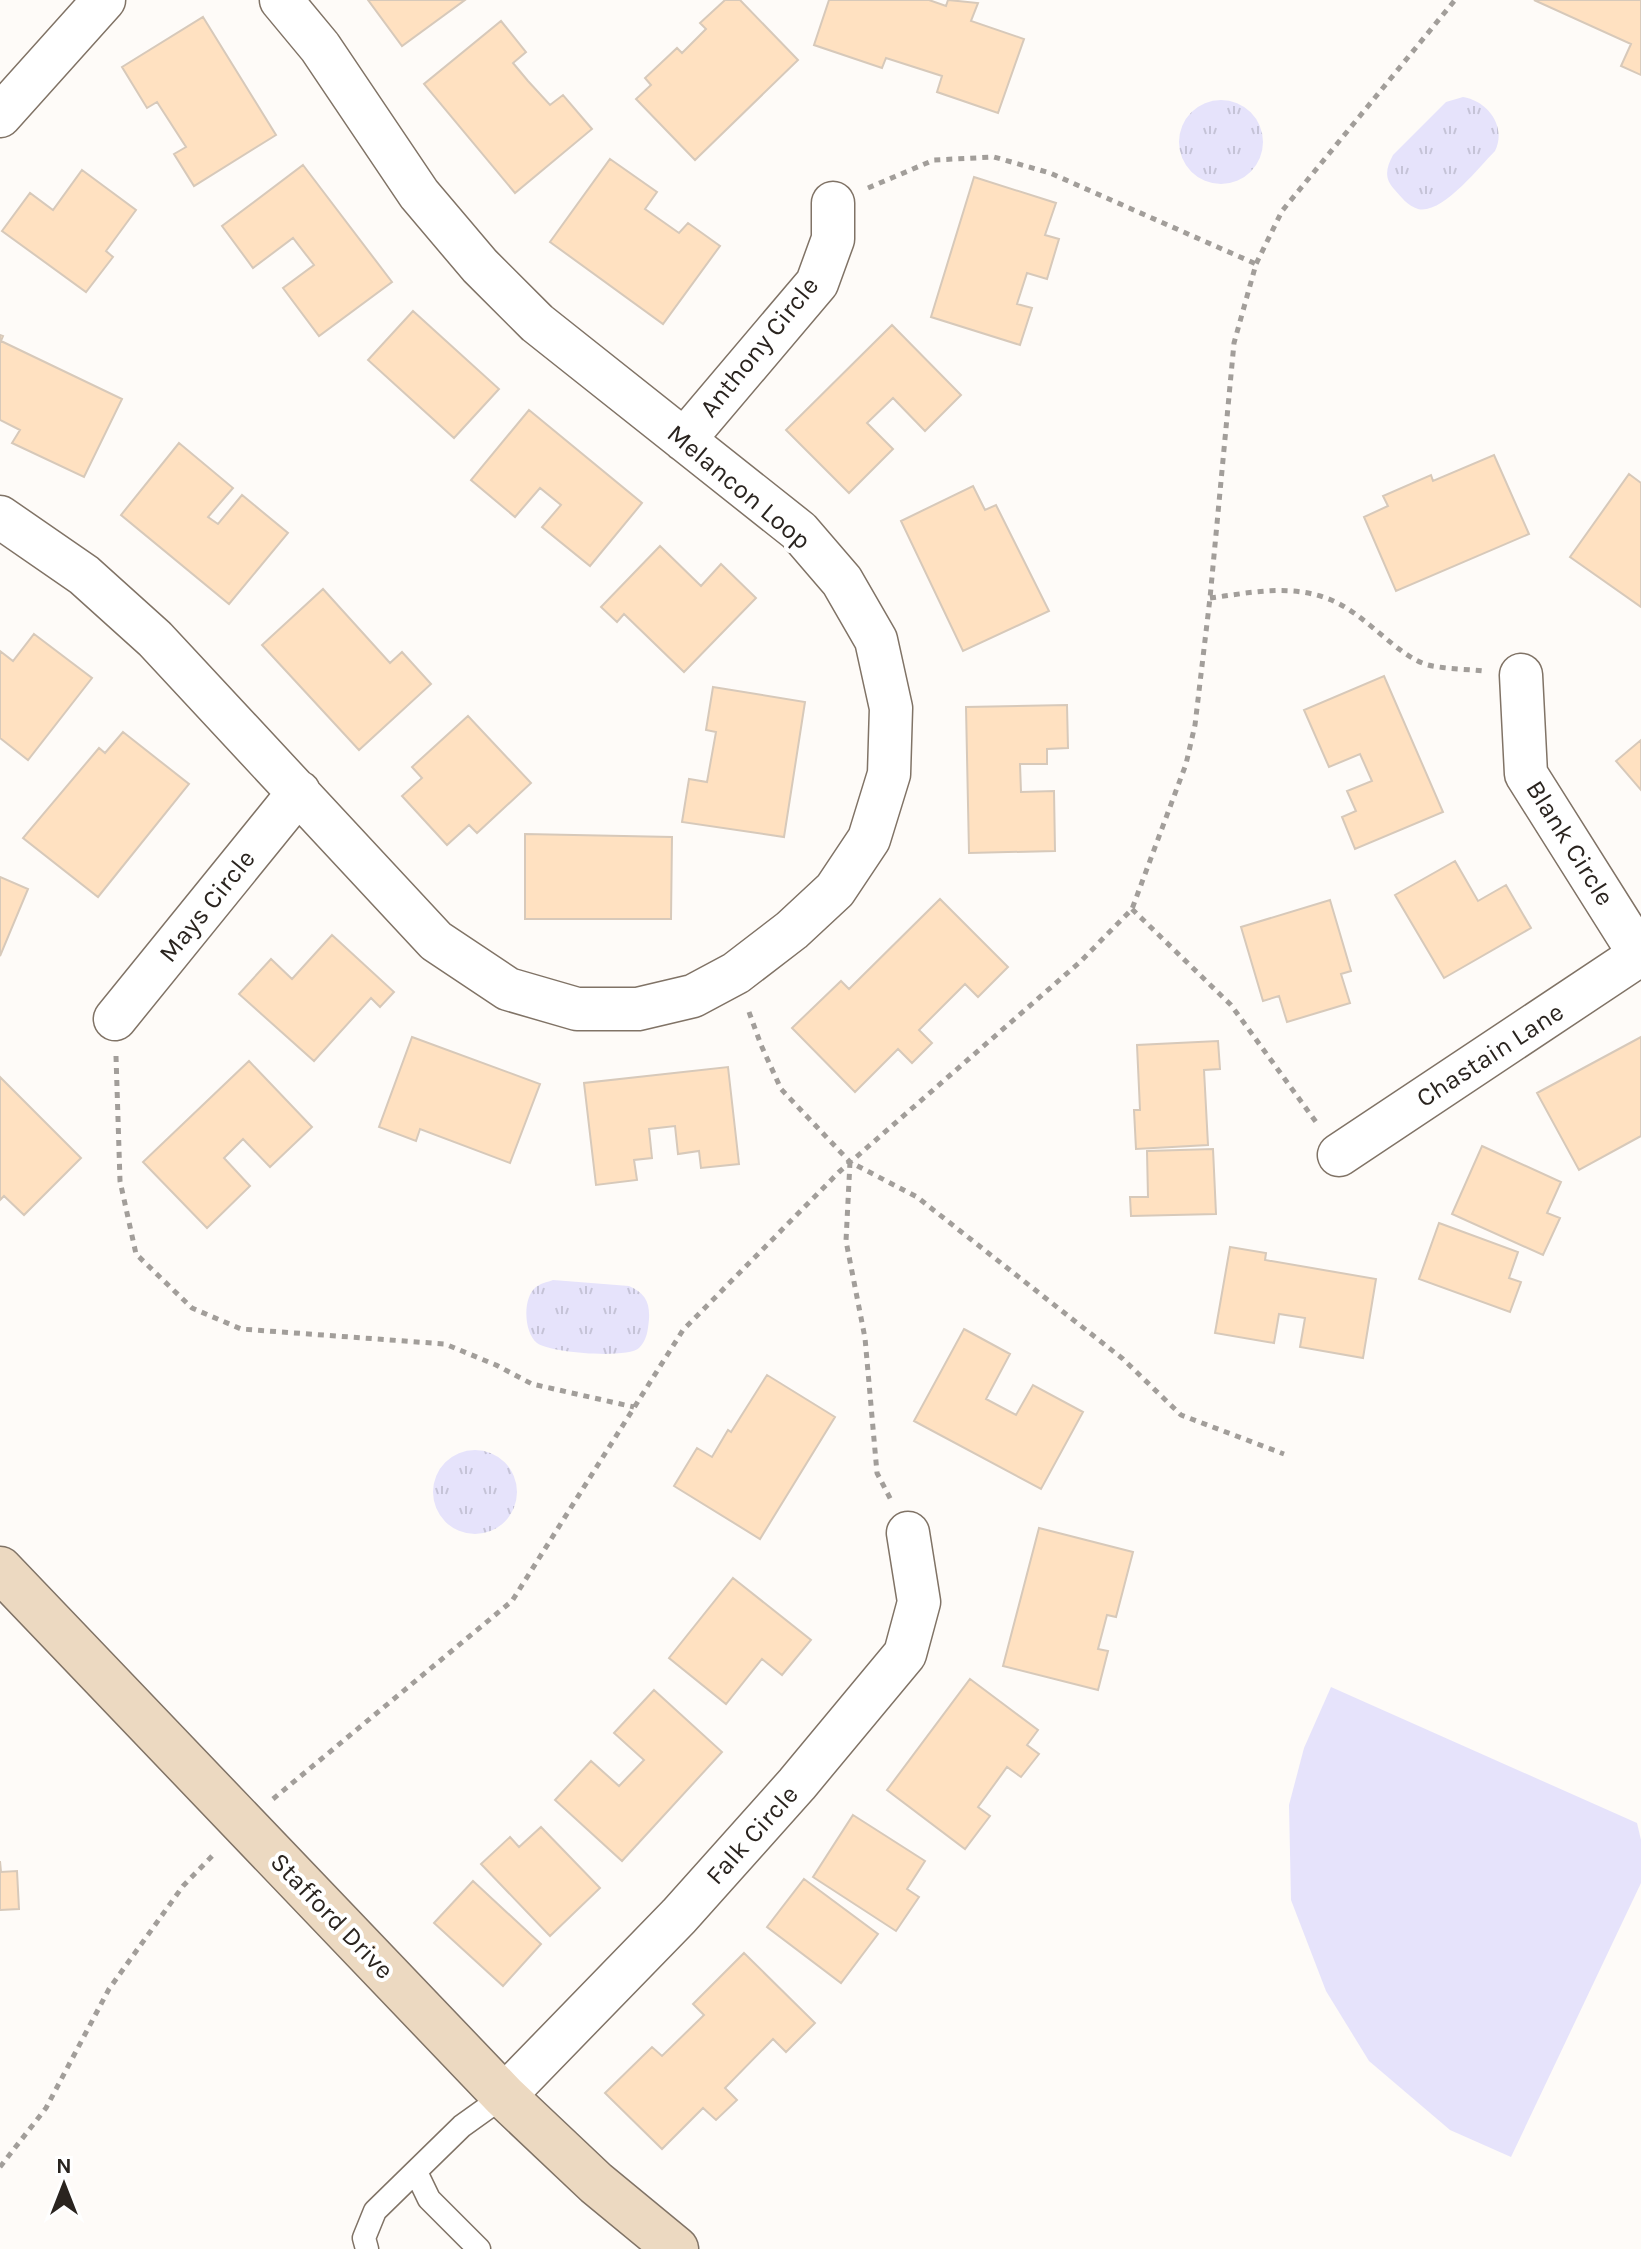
<svg xmlns="http://www.w3.org/2000/svg" width="1641" height="2249" font-family="Karla,sans-serif">
	<defs>
		<pattern id="grass-tufts" width="24" height="20" patternUnits="userSpaceOnUse" patternTransform="scale(2)"><rect width="24" height="20" fill="#e6e3fb"/><path d="M3 7l-1-3M5 7V3M7 7l1-3M15 17l-1-3M17 17v-4M19 17l1-3" fill="none" stroke="#c5c3d7"/></pattern>
	</defs>
	<rect width="100%" height="100%" fill="#fefbf8"/>
	<path fill="url(#grass-tufts)" d="M1463,97C1488,101 1507,127 1495,151C1479,167 1442,215 1418,209C1408,206 1401,197 1394,189C1384,178 1386,168 1393,155L1446,102Z
		M1179 142a42 42 0 1 1 84 0a42 42 0 1 1-84 0Z
		M553,1280L629,1286C645,1293 650,1302 649,1319C648,1330 647,1340 639,1348C627,1359 550,1353 537,1343C524,1333 522,1298 536,1287C541,1283 548,1282 553,1280Z
		M433 1492a42 42 0 1 1 84 0a42 42 0 1 1-84 0Z"/>
	<path fill="#e6e3fb" d="M1331,1687L1637,1823L1641,1840V1883L1511,2157L1450,2130L1369,2061L1326,1991L1291,1900L1289,1805L1304,1748Z"/>
	<path fill="#ffe1c1" stroke="#d7c9ba" stroke-width="2" d="M368,0H465L402,46Z
		M725,0H740L798,60L695,160L636,99L651,85L645,78L677,48L682,53L706,29L700,23Z
		M829,0H929L946,6L948,0L978,3L971,21L1024,39L998,113L937,92L942,76L886,58L882,68L814,45Z
		M1534,0H1641V75L1621,66L1631,44Z
		M203,17L276,135L194,186L174,154L186,147L157,102L147,108L122,67Z
		M501,21L526,52L513,63L528,81L550,105L563,95L592,129L515,193L424,84Z
		M610,159L657,192L645,209L679,233L688,223L720,246L663,324L550,242Z
		M303,165L392,282L319,336L283,288L314,265L293,238L253,268L222,226Z
		M82,170L136,210L106,251L113,257L86,292L2,231L30,193L53,210Z
		M974,177L1056,203L1045,235L1059,239L1047,279L1027,273L1017,304L1032,308L1020,345L931,317Z
		M413,311L499,389L454,438L368,360Z
		M892,325L961,395L925,431L893,398L867,423L893,449L849,493L786,430Z
		M0,335L3,336L1,341L122,399L84,477L12,443L20,430L0,420Z
		M529,410L642,503L590,566L542,527L561,505L540,488L515,517L471,480Z
		M179,443L233,488L208,517L218,524L242,495L288,533L229,604L121,515Z
		M1494,455L1529,534L1396,591L1364,517L1388,506L1383,496L1431,475L1433,481Z
		M1629,474L1641,483V607L1570,557Z
		M973,486L985,510L996,505L1049,611L963,651L901,521Z
		M660,546L701,586L721,564L756,598L684,672L624,614L617,622L601,607Z
		M323,589L390,663L402,652L431,684L359,750L262,645Z
		M34,634L92,678L28,760L0,738V651L13,661Z
		M1384,676L1443,812L1355,849L1342,817L1356,811L1347,791L1372,781L1360,754L1329,767L1304,710Z
		M713,687L805,702L784,837L682,822L689,779L707,782L716,732L706,730Z
		M1067,705L1068,748L1047,749V764H1020L1021,792L1054,791L1055,851L969,853L966,707Z
		M468,716L531,783L477,833L469,825L447,845L402,796L422,778L412,767Z
		M123,732L189,784L98,897L23,838L99,748L105,753Z
		M1641,740V790L1616,761Z
		M525,834L672,837L671,919H525Z
		M1455,861L1478,901L1506,885L1531,928L1444,978L1395,895Z
		M0,877L28,889L0,956Z
		M940,899L1008,967L978,997L965,984L919,1030L932,1043L912,1063L898,1049L855,1092L792,1028L841,981L849,989Z
		M1330,900L1351,971L1341,974L1350,1003L1287,1022L1279,996L1263,1001L1241,927Z
		M332,935L394,992L380,1007L371,998L314,1061L239,994L271,959L292,979Z
		M412,1037L540,1084L510,1163L420,1129L416,1141L379,1127Z
		M1641,1037V1136L1579,1170L1537,1093Z
		M1218,1041L1220,1069L1204,1070L1208,1145L1136,1149L1134,1110H1140L1137,1045Z
		M249,1061L312,1127L270,1167L243,1139L224,1158L250,1186L207,1228L143,1162Z
		M728,1067L739,1164L701,1168L699,1151L678,1154L675,1126L649,1129L652,1158L634,1160L637,1180L596,1185L584,1083Z
		M0,1077L81,1158L24,1215L4,1196L0,1200Z
		M1482,1146L1561,1182L1547,1213L1560,1218L1543,1255L1452,1214Z
		M1213,1149L1216,1214L1131,1216L1130,1197H1148L1147,1151Z
		M1439,1223L1518,1252L1509,1278L1521,1282L1510,1312L1419,1279Z
		M1230,1247L1266,1253L1265,1260L1376,1279L1363,1358L1300,1347L1305,1318L1279,1314L1274,1343L1215,1333Z
		M964,1329L1010,1354L986,1399L1016,1415L1033,1385L1083,1412L1041,1489L914,1421Z
		M767,1375L835,1417L760,1539L674,1486L697,1448L712,1457L728,1430L731,1432Z
		M1039,1528L1133,1552L1116,1617L1107,1615L1098,1649L1108,1651L1098,1690L1003,1666Z
		M733,1578L811,1640L782,1675L762,1659L726,1704L669,1658Z
		M970,1679L1038,1730L1027,1745L1039,1754L1021,1777L1007,1767L978,1807L990,1816L965,1849L887,1790Z
		M654,1690L722,1752L622,1861L555,1800L591,1761L619,1786L644,1760L614,1733Z
		M853,1815L925,1861L907,1889L919,1897L896,1931L813,1877Z
		M541,1827L600,1888L550,1936L481,1864L510,1837L519,1847Z
		M0,1861L1,1872L17,1871L19,1909L0,1910Z
		M804,1879L878,1934L841,1983L767,1927Z
		M473,1881L541,1944L503,1986L434,1923Z
		M744,1953L815,2023L786,2052L773,2039L725,2088L737,2100L716,2120L703,2108L662,2149L605,2093L652,2047L662,2056L704,2015L693,2004Z"/>
	<g fill="none" stroke-linecap="round" stroke-linejoin="round">
		<g stroke="#807366" stroke-width="25">
			<path id="lane" d="M416,2172L429,2199L479,2249
				M367,2249L364,2238L375,2211L462,2126L504,2096"/>
		</g>
		<g stroke="#807366" stroke-width="45">
			<path id="street" d="M0,116L104,0
				M684,440L817,283L833,239V203
				M0,517L84,575L155,639L436,941L508,989L577,1009H638L693,996L736,973L792,930L835,890L869,839L889,774L891,708L876,640L842,581L799,531L537,323L480,266L419,194L320,47L281,0
				M1521,675L1526,774L1640,955
				M115,1019L299,792
				M1339,1155L1641,954
				M504,2096L679,1916L797,1784L905,1654L919,1602L908,1533"/>
		</g>
		<g stroke="#807366" stroke-width="47">
			<path id="secondary" d="M0,1569L504,2096L596,2183L676,2249"/>
		</g>
		<path stroke="#a29e9a" stroke-width="5" stroke-dasharray="6 6" stroke-linecap="butt" d="M868,188L934,160L994,157L1050,173L1256,264
			M1210,598C1249,593 1288,584 1326,598C1364,611 1396,656 1428,665C1445,669 1465,669 1483,671
			M1132,909L1231,1005L1316,1122
			M749,1012L761,1045L781,1089L850,1162L917,1197L1123,1359L1181,1415L1284,1454
			M116,1056L120,1181L136,1254L192,1308L241,1329L445,1344L496,1365L532,1384L634,1407
			M850,1162L846,1241L865,1338L877,1473L891,1500
			M273,1799L512,1601L683,1330L839,1172L1080,962L1132,909L1186,764L1195,725L1210,598L1234,343L1256,264L1282,211L1455,0
			M0,2167L46,2108L109,1989L183,1886L216,1852"/>
		<use href="#lane" stroke="#fff" stroke-width="22"/>
		<use href="#street" stroke="#fff" stroke-width="42"/>
		<use href="#secondary" stroke="#ecd9c1" stroke-width="44"/>
	</g>
	<g text-anchor="middle" dominant-baseline="central" stroke-width="8" stroke-linejoin="round" paint-order="stroke">
		<g font-size="26" fill="#2a241f" stroke="#fff">
			<text transform="translate(759 347) rotate(-51)">Anthony Circle</text>
			<text transform="translate(739 487) rotate(40)">Melancon Loop</text>
			<text transform="translate(1570 843) rotate(58)">Blank Circle</text>
			<text transform="translate(207 906) rotate(-51)">Mays Circle</text>
			<text transform="translate(1490 1055) rotate(-33)">Chastain Lane</text>
			<text transform="translate(752 1835) rotate(-48)">Falk Circle</text>
			<text transform="translate(332 1916) rotate(46)">Stafford Drive</text>
		</g>
	</g>
	<g transform="translate(64 2185)" stroke="#ffffff" stroke-width="6" paint-order="stroke">
	<path d="M0-6L14 30L0 20L-14 30Z" fill="#2a241f"/>
	<text y="-12" font-size="22" font-weight="bold" text-anchor="middle" fill="#2a241f">N</text>
	</g>
</svg>
